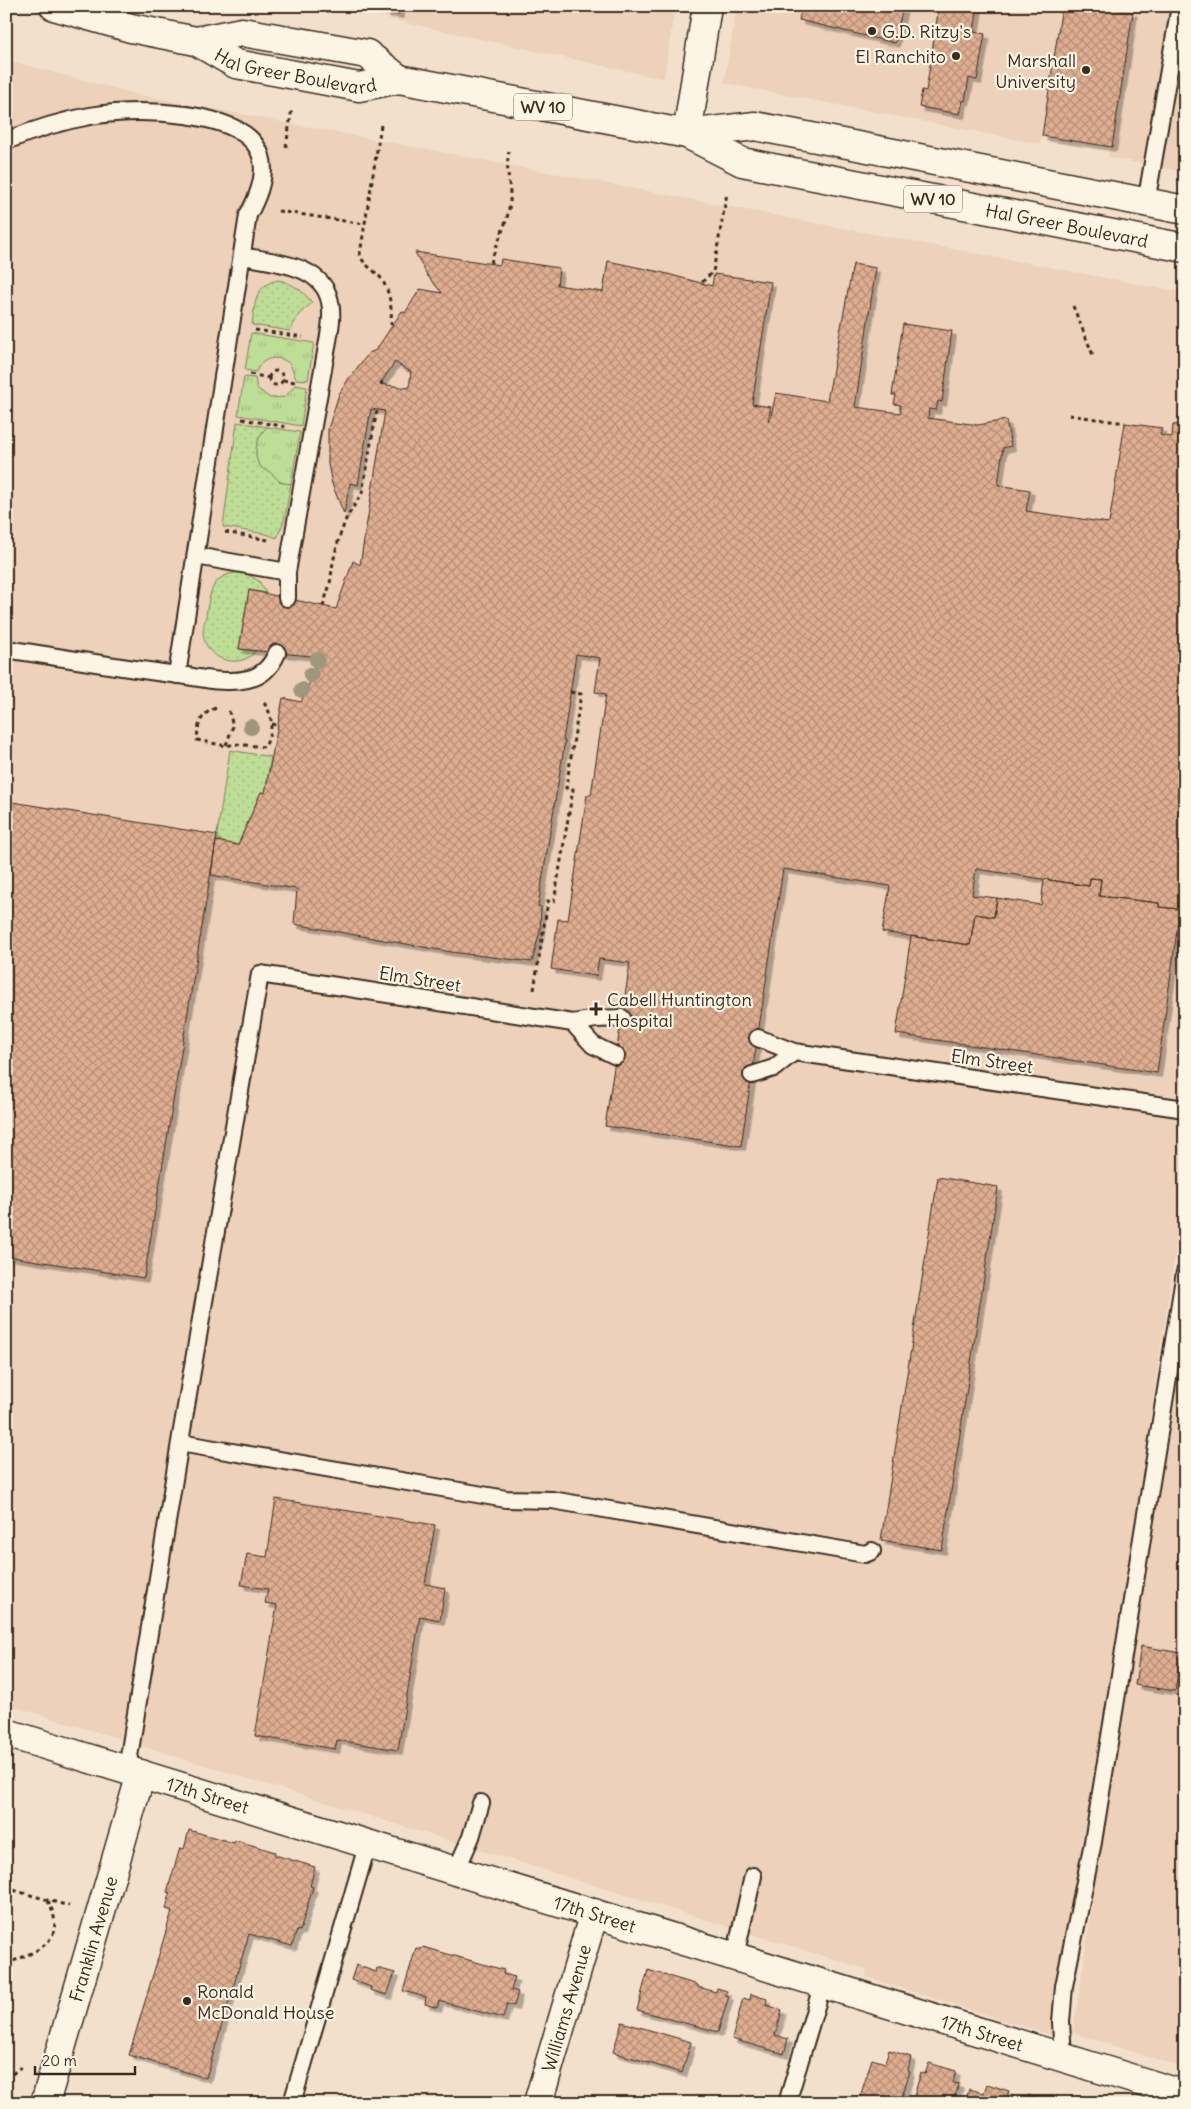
<svg xmlns="http://www.w3.org/2000/svg" width="1191" height="2109" font-family="Delius,sans-serif">
	<defs>
		<pattern id="grass-tufts" width="24" height="20" patternUnits="userSpaceOnUse" patternTransform="scale(1.25)"><rect width="24" height="20" fill="#bedd96"/><path d="M3 7l-1-3M5 7V3M7 7l1-3M15 17l-1-3M17 17v-4M19 17l1-3" fill="none" stroke="#a4be81"/></pattern>
		<pattern id="park-dots" width="8" height="8" patternUnits="userSpaceOnUse" patternTransform="scale(1.25)"><rect width="8" height="8" fill="#bedd96"/><path d="M2 2h.1M6 6h.1" fill="none" stroke="#a4be81" stroke-width="1.8" stroke-linecap="round"/></pattern>
		<pattern id="building-cross-hatch" width="8" height="8" patternUnits="userSpaceOnUse" patternTransform="scale(1.25)"><rect width="8" height="8" fill="#dfae91"/><path d="M0 0l8 8M0 8l8-8" fill="none" stroke="#b68e76"/></pattern>
		<filter id="shadow"><feDropShadow dx="4.5" dy="4.5" stdDeviation="0" flood-color="#0004"/></filter>
	</defs>
	<rect width="100%" height="100%" fill="#f3e0cc"/>
	<filter id="ink" filterUnits="userSpaceOnUse"><feTurbulence type="fractalNoise" baseFrequency=".02" numOctaves="2"/><feDisplacementMap in="SourceGraphic" scale="10" xChannelSelector="R" yChannelSelector="G"/><feConvolveMatrix kernelMatrix="1 2 1 2 8 2 1 2 1" color-interpolation-filters="sRGB"/></filter>
	<g filter="url(#ink)">
		<path fill="#edd1ba" d="M345,6H675L664,79L398,21Z
			M737,6H1185V172L1108,157L1109,147L1043,134L1040,144L724,83Z
			M6,60L140,95L1185,293V915H1181L1179,929L1185,936V1081L1176,1140L1185,1142V1187L1057,2037L866,1977V1969L6,1704Z
			M1185,1284V2068L1073,2033Z"/>
		<path fill="url(#grass-tufts)" stroke="#7c845a" d="M251,333L314,343L308,380L296,379L290,364C278,354 262,357 256,372L245,370Z
			M244,377L255,378L257,388L270,398L285,397L295,385L307,387L301,426L238,415Z
			M267,427L300,432L291,484C277,483 280,481 271,473C268,470 264,471 261,467C251,457 257,435 267,427Z"/>
		<path fill="url(#park-dots)" stroke="#7c845a" d="M279,280C293,284 303,290 312,303L299,314L290,331L252,325C255,305 254,284 279,280Z
			M237,422L267,427C257,435 251,457 261,467C264,471 268,470 271,473C280,481 277,483 291,484L284,521L277,538L266,534L223,527Z
			M243,572L259,581L266,593L249,590L239,649L256,651C241,669 210,662 204,639C202,632 204,623 206,616C210,591 212,573 243,572Z
			M230,750L271,757L265,793L261,792L238,845L216,841Z"/>
		<path fill="url(#building-cross-hatch)" stroke="#3b2a1e" fill-rule="evenodd" filter="url(#shadow)" d="M385,6H400L399,14L385,12Z
			M802,6H903L895,43L799,20Z
			M939,6H978L974,32L985,34L977,80L969,78L965,101L963,100L960,114L919,107L922,90L926,91Z
			M1062,6H1093L1133,12L1112,147L1042,136Z
			M415,252L500,265L501,259L559,268L557,285L603,292L608,261L660,272L712,286L714,274L771,282L752,404L771,407L768,421H770L776,393L827,401L853,264L876,268L855,407L900,413L901,405L894,404L896,395H892L903,324L952,331L942,402L938,401L936,410L929,409L928,418L978,425L1006,420L1011,446L1003,448L998,485L1030,490L1026,511L1109,523L1125,423L1162,428L1160,435L1172,437L1173,425L1185,424V910L1159,907V903L1099,896L1101,879L1090,878L1089,886L976,869L972,895L997,898L994,917L975,914L970,945L882,932L890,886L783,869L741,1146L605,1126L630,963L599,959L596,976L551,969L558,919L568,920L587,795H591L606,694L595,692L600,658L576,654L563,741H565L538,906L541,907L540,931L532,962L451,952L294,924L297,889L211,875L216,841L238,845L261,792L265,793L283,698L301,702L321,657L239,649L249,590L336,609L353,561L360,565L385,411L371,409L358,485L350,483L344,514L332,484L328,464V429L339,394L349,378L369,353L376,350L402,311L405,313L420,289L442,293L427,275ZM395,362L411,372L409,388L380,384Z
			M6,801L217,835L144,1278L6,1256Z
			M1090,878L1101,879L1099,896L1159,903V907L1180,909L1157,1073L896,1034L911,936L970,945L975,914L994,917L997,898L1041,905L1044,879L1089,886Z
			M938,1177L998,1187L942,1550L881,1540Z
			M276,1499L435,1525L425,1584L445,1588L440,1620L420,1616L398,1750L337,1740L335,1749L255,1736L277,1605L265,1603L268,1589L241,1585L247,1554L267,1557Z
			M1141,1646L1181,1653L1175,1691L1135,1685Z
			M189,1830L234,1843L235,1840L275,1852V1855L315,1867L310,1886L313,1887L300,1931L297,1930L292,1946L249,1934L206,2078L129,2055L172,1911L166,1909L170,1893L167,1892L180,1848L184,1849Z
			M423,1947L504,1970L503,1974L515,1977L511,1990L518,1992L514,2006L507,2004L503,2018L439,2001L437,2008L425,2004L426,1997L403,1991L416,1948L422,1949Z
			M356,1965L376,1972L377,1968L395,1973L387,1995L370,1990L371,1987L351,1980Z
			M648,1970L698,1985V1987L716,1992L717,1988L727,1991L726,1995L729,1996L718,2032L637,2010Z
			M751,1994L767,1999L766,2005L782,2010L775,2035L788,2039L784,2054L732,2039L743,1998L750,2000Z
			M622,2022L691,2042L682,2073L613,2052Z
			M889,2050L911,2057L908,2070L910,2071L900,2103H858L872,2059L885,2063Z
			M929,2063L956,2071L953,2083L959,2084L953,2103H912L921,2072L925,2074Z
			M987,2084L1009,2091L1005,2103H965L969,2089L984,2093Z
			M1028,2095L1047,2101L1046,2103H1026Z"/>
		<g fill="none" stroke-linecap="round" stroke-linejoin="round">
			<g stroke="#3b2a1e" stroke-width="20">
				<path id="lane" d="M6,141C33,130 62,121 90,116C121,111 154,111 186,115C249,124 285,149 248,215L177,675
					M1146,203L1180,6
					M242,256C272,262 323,264 330,302C333,315 330,329 328,341L287,572
					M196,556L287,572V598
					M6,649C66,658 127,669 187,676C206,679 228,684 248,679C262,676 271,667 277,653
					M573,1023L593,1045L616,1056
					M758,1038L794,1052L1185,1109
					M752,1075L774,1068L794,1052
					M180,1443L506,1499L552,1500L865,1554L872,1551
					M127,1769L181,1436L260,974L573,1023L596,1019L622,1018
					M456,1871L471,1837L481,1803
					M735,1956L753,1876
					M1063,2057L1061,2022L1064,1986L1093,1842L1185,1272
					M292,2103L367,1846
					M787,2103L823,1983"/>
			</g>
			<g stroke="#3b2a1e" stroke-width="31">
				<g id="street">
					<path d="M687,134L707,6"/>
					<path id="s1" d="M6,1733L1185,2095"/>
					<path id="s2" d="M45,2103L141,1774"/>
					<path id="s3" d="M538,2103L594,1913"/>
				</g>
			</g>
			<g stroke="#3b2a1e" stroke-width="31">
				<g id="primary">
					<path d="M54,6L131,28L196,41L242,32L367,54L399,79"/>
					<path id="s4" d="M196,41L236,64L359,87L399,79L651,127L687,134L742,162L1185,248"/>
					<path d="M687,134L755,126L1185,210"/>
				</g>
			</g>
			<path stroke="#3b2a1e" stroke-width="3" stroke-dasharray="4 4" stroke-linecap="butt" d="M381,125L360,254C362,264 373,269 380,277C391,292 392,309 391,327
				M286,147L292,108
				M278,211L365,224
				M491,263C496,242 508,224 510,202C511,184 505,171 509,151
				M702,282L713,272L727,193
				M1073,306L1093,355
				M255,330L303,337
				M269 378a7 7 0 1 1 14 0a7 7 0 1 1-14 0Z
				M250,374L269,378
				M283,380L295,382
				M381,385L382,381
				M1069,415L1125,423
				M242,419L287,427
				M225,532L268,540
				M323,606L330,584L333,562L339,538L346,519L362,493L377,410
				M216,708C200,714 198,724 197,740L226,746L235,744L265,747C272,731 275,718 264,703
				M272,724L277,725
				M226,745L233,726L228,708
				M534,990L548,901L554,902L573,789L566,788L581,694L570,692
				M6,1888L69,1906
				M6,1964C37,1951 69,1942 48,1901
				M6,2079L21,2067"/>
			<use href="#lane" stroke="#fcf5e5" stroke-width="16"/>
			<use href="#street" stroke="#fcf5e5" stroke-width="28"/>
			<use href="#primary" stroke="#fcf5e5" stroke-width="28"/>
		</g>
		<g fill="#a0957d">
			<circle cx="317" cy="660" r="8"/>
			<circle cx="311" cy="675" r="8"/>
			<circle cx="302" cy="690" r="8"/>
			<circle cx="251" cy="727" r="8"/>
		</g>
	</g>
	<g fill="#3b2a1e" stroke="#fcf5e5" stroke-width="2">
		<circle cx="872" cy="31" r="5"/>
		<circle cx="956" cy="56" r="5"/>
		<circle cx="1086" cy="70" r="5"/>
		<path d="M593.5 1001.5h5v5h5v5h-5v5h-5v-5h-5v-5h5z"/>
		<circle cx="187" cy="2001" r="5"/>
	</g>
	<g text-anchor="middle" dominant-baseline="central" stroke-width="4.5" stroke-linejoin="round" paint-order="stroke">
		<g fill="#fcf5e5" stroke="#75675a" stroke-width="1">
			<rect x="514" y="93.5" width="58" height="27" rx="4"/>
			<rect x="904" y="185.5" width="58" height="27" rx="4"/>
		</g>
		<g font-size="16" font-weight="bold" fill="#3b2a1e">
			<text x="543" y="107">WV 10</text>
			<text x="933" y="199">WV 10</text>
		</g>
		<g font-size="18" fill="#3b2a1e" stroke="#fcf5e5" text-anchor="start">
			<text x="882" y="31">G.D. Ritzy's</text>
			<text x="946" y="56" text-anchor="end">El Ranchito</text>
			<text x="1076" y="60" text-anchor="end">Marshall<tspan x="1076" dy="21">University</tspan></text>
			<text x="607" y="999">Cabell Huntington<tspan x="607" dy="21">Hospital</tspan></text>
			<text x="197" y="1991">Ronald<tspan x="197" dy="21">McDonald House</tspan></text>
		</g>
		<g font-size="18" fill="#3b2a1e" stroke="#fcf5e5">
			<text stroke="none"><textPath href="#s4" startOffset="106">Hal Greer Boulevard</textPath></text>
			<text stroke="none"><textPath href="#s4" startOffset="898">Hal Greer Boulevard</textPath></text>
			<text transform="translate(420 979) rotate(9)">Elm Street</text>
			<text transform="translate(992 1061) rotate(8)">Elm Street</text>
			<text stroke="none"><textPath href="#s1" startOffset="211">17th Street</textPath></text>
			<text stroke="none"><textPath href="#s1" startOffset="616">17th Street</textPath></text>
			<text stroke="none"><textPath href="#s2" startOffset="171">Franklin Avenue</textPath></text>
			<text stroke="none"><textPath href="#s3" startOffset="99">Williams Avenue</textPath></text>
			<text stroke="none"><textPath href="#s1" startOffset="1021">17th Street</textPath></text>
		</g>
	</g>
	<rect width="1191" height="2109" fill="none" stroke="#fcf5e5" stroke-width="25"/>
	<rect x="12" y="12" width="1166" height="2084" fill="none" stroke="#3b2a1e" stroke-width="2" filter="url(#ink)"/>
	<path d="M35 2066v8h100v-8" fill="none" stroke="#3b2a1e" stroke-width="2.5"/>
	<text x="42" y="2066" font-size="15" fill="#3b2a1e" stroke="#fcf5e5" stroke-width="4" paint-order="stroke">20 m</text>
</svg>
